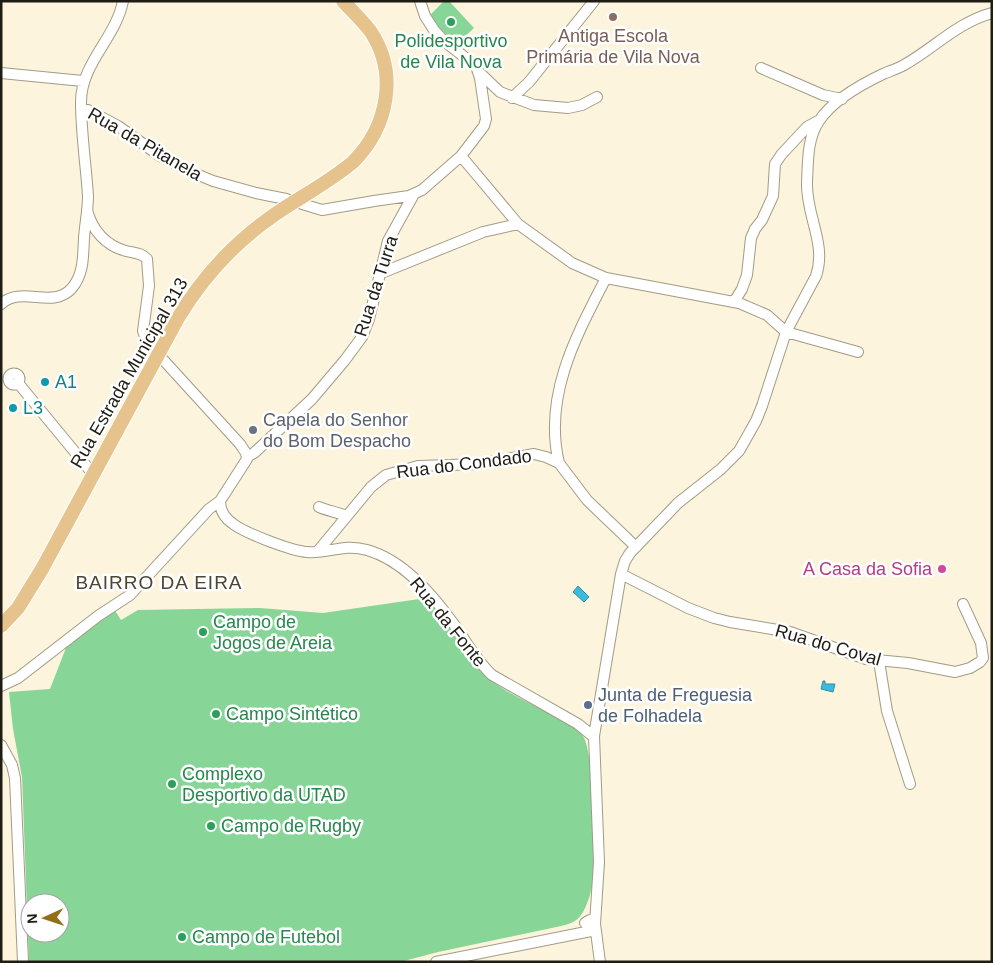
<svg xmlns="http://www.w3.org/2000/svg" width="993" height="963" font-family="Arial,sans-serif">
	<rect width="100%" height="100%" fill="#fcf4dd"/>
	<path fill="#87d697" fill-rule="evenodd" d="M444,1H449L474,28L456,45L429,16Z
		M426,598C434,607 441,615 448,625C462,644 473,666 492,681C510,695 532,704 552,715C563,721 576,726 583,736C594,752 597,854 594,876C592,888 588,906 581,915C576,922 569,924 561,926L438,952L400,962H29L22,777L13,729L9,692L50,689L69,640L114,609L121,620L138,610L260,608L323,613ZM30,903H60V933H30Z"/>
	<path fill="#39bcdd" stroke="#318ca0" d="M578,586L589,597L584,602L573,592Z
		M823,681H825V684H835L833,692L821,689Z"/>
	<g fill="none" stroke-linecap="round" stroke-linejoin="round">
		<g stroke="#a29b85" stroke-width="12">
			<path id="minor" d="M761,68L823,95L842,99
				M479,72L500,92L534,105L568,108L582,105L597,97
				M1,73L83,81
				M512,98L529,82L594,1
				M81,108L88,110L118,126L160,156L189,171L213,181L256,193L286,199L322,210L374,201L409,196L422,190L461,156L484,126L486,119L480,78L476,66L444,41L434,30L425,16L420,1
				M461,156L518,224L572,263L606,278L739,303L767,315L786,332
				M379,274L483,232L518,224
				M734,302L742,289L747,275L751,238L755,229L762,220L773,196L775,164L781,155L793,142L807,127L818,121
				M1,304C22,285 53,310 72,288C84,274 83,256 84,238C85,224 88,210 88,196C86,165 81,133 81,102C81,63 116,38 123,1
				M786,332L858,352
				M8.5 379a5.5 5.5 0 1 1 11 0a5.5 5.5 0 1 1-11 0Z
				M18,383L93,474
				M247,457L254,453L312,399L345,360L362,337L369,319L388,241L414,194
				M559,463C543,396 576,336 606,278
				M220,501C220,510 225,518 232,523C244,533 292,551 307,552C329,554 343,543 367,550C403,560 432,594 453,623C466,641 476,660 492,675L578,724L594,737
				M319,507C328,511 337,512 347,516
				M318,551L371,487L386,475L418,466L479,464L534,454L546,457L559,463L587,500L636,547
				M621,574L688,608L714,618L730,622L790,632L866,659L908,663L955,672L970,668L980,662L983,658L981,643L963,604
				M879,661L887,711L910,784
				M1,686L18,678L98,616L130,595L209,509L220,501L247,459L246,453L240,444L147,342L143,331L149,286L147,259C142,253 134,253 126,251C106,246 92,230 87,210
				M1,745L12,765L15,778L23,962
				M585,923L590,920L595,924L600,962
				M595,924L599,862L594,736L621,574L625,561L630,553L678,503L721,469L739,451L756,421L762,406L786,332L816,276C827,244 806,216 807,183C808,163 807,138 819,121C832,101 862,84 883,74C890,71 897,69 904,65C933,49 958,22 992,13
				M436,962L591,931L595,926"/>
		</g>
		<g stroke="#fff" stroke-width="16">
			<path id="major" d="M1,626L18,608L42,569L178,318C202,278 235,242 274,215C300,197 328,183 353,162C387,128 399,75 371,32C363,21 352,11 343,1"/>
		</g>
		<use href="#minor" stroke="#fff" stroke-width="10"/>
		<use href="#major" stroke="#e6c38c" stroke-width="14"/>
	</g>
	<circle fill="#8d6e63" stroke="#fff" stroke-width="2" cx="613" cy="17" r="5"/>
	<g fill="#2e9e5b" stroke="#fff" stroke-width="2">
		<circle cx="451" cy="22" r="5"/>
		<circle cx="203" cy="632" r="5"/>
		<circle cx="216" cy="714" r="5"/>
		<circle cx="172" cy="784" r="5"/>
		<circle cx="211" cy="826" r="5"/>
		<circle cx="182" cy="937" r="5"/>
	</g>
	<g fill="#0f9aa8" stroke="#fff" stroke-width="2">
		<circle cx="45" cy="382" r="5"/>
		<circle cx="13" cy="408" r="5"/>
	</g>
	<circle fill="#6b7280" stroke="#fff" stroke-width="2" cx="253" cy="430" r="5"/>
	<circle fill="#d1479c" stroke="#fff" stroke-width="2" cx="942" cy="569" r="5"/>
	<circle fill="#5c6f8a" stroke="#fff" stroke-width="2" cx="588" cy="705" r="5"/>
	<g text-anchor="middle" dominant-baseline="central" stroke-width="5" stroke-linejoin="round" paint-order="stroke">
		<g font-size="18" fill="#785e54" stroke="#fff">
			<text x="613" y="36">Antiga Escola<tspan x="613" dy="21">Primária de Vila Nova</tspan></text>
		</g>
		<g font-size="18" fill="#27864d" stroke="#fff" text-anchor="start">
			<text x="451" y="41" text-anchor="middle">Polidesportivo<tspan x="451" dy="21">de Vila Nova</tspan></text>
			<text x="213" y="622">Campo de<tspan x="213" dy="21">Jogos de Areia</tspan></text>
			<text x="226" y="714">Campo Sintético</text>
			<text x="182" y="774">Complexo<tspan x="182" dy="21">Desportivo da UTAD</tspan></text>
			<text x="221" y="826">Campo de Rugby</text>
			<text x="192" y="937">Campo de Futebol</text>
		</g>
		<g font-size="18" fill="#1e1c13" stroke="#fff">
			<text transform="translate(145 144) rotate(30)">Rua da Pitanela</text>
			<text transform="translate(376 286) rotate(-72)">Rua da Turra</text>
			<text transform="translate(129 373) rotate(-60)">Rua Estrada Municipal 313</text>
			<text transform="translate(464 464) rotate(-7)">Rua do Condado</text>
			<text transform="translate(448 622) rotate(51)">Rua da Fonte</text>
			<text transform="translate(828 645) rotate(16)">Rua do Coval</text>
		</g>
		<g font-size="18" fill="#0d838f" stroke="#fff" text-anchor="start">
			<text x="55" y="382">A1</text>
			<text x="23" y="408">L3</text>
		</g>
		<g font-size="18" fill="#5b616d" stroke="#fff" text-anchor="start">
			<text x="263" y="420">Capela do Senhor<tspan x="263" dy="21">do Bom Despacho</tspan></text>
		</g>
		<g font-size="18" fill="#b23c85" stroke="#fff" text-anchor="end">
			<text x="932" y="569">A Casa da Sofia</text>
		</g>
		<g font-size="18" fill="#4e5e75" stroke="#fff" text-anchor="start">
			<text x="598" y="695">Junta de Freguesia<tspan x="598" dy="21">de Folhadela</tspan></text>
		</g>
		<g font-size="19" letter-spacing="1" fill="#4c4532" stroke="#fff">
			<text x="159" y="582">BAIRRO DA EIRA</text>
		</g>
	</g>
	<rect width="993" height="963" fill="none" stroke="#1e1c13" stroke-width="5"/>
	<g transform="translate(45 918) rotate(267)"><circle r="24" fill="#ffffff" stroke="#a5a4a1"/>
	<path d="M0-4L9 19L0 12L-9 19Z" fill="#936e16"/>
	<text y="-8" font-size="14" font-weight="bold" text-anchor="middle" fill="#1e1c13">N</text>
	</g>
</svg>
